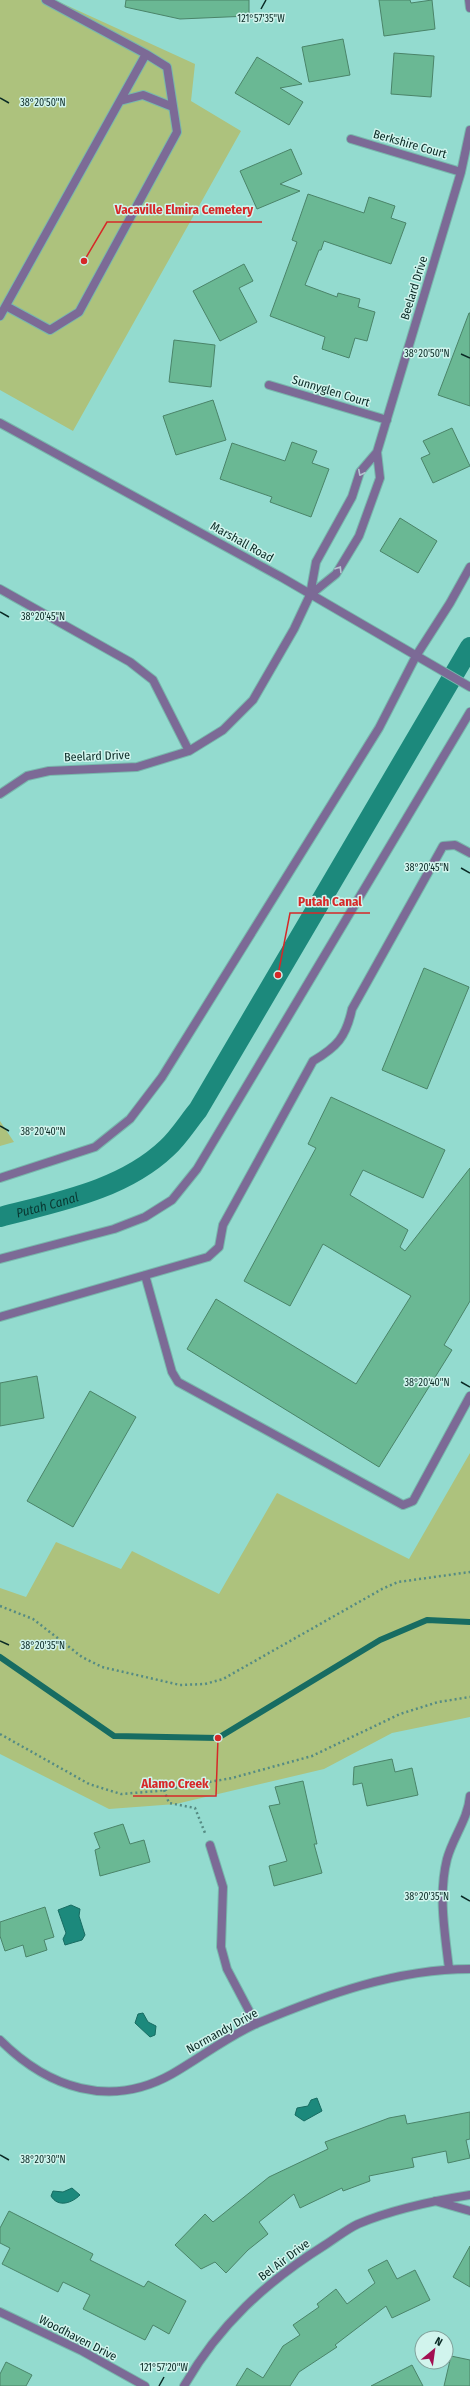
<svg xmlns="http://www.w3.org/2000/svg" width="470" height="2386" font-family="'Fira Sans Condensed',sans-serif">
	<rect width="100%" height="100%" fill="#93dbcf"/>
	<path fill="#adc27d" d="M0,0H55L195,64L191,101L241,131L73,431L0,390Z
		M0,1121L14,1142L0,1146Z
		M470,1453V1717L392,1733L324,1769L176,1804L109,1809L0,1754V1588L26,1597L56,1542L121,1569L132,1551L219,1594L277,1493L409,1559Z"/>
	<path fill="#1c897c" stroke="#176c62" d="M71,1905L80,1909L79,1916L85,1935L82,1940L65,1945L63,1939L66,1933L58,1910Z
		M143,2013L148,2022L156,2026L155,2035L150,2037L135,2023L138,2014Z
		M317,2098L322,2111L304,2121L295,2115L297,2108L308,2106L311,2100Z
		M72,2188L80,2195C72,2203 58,2208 51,2196L53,2191L63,2192Z"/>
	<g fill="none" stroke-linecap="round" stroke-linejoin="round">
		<path stroke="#176c62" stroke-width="6" d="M0,1657L114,1736L218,1738L380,1640L427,1620L470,1622"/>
		<path stroke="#1c897c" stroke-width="20" id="s1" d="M0,1217C57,1202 123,1190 167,1148C179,1137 188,1122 198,1110L470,647"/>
	</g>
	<path fill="#6ab894" stroke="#4a8469" d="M126,0H249V16L180,19L125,7Z
		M379,0H410L411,3L432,0L435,29L384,36Z
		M343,39L350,75L309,82L302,47Z
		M394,53L434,56L431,97L391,94Z
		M257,57L302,84L280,88L303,102L289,125L235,93Z
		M291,149L302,174L280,184L300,191L257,209L240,171Z
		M308,194L364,213L369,197L395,206L391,218L406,223L391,264L324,241L321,250H319L305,285L337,297L338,293L360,299L358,307L375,312L367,341L355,338L349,358L322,349L325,337L270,316L297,242L292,240Z
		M244,264L253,281L239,288L257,322L220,341L193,291Z
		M469,313H470V406L438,395Z
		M174,340L215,345L211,387L169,382Z
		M213,400L226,440L176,455L163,416Z
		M452,428L470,466L433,483L421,458L430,454L423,441Z
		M292,442L317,451L312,463L329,469L311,517L270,502L272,497L220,479L232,443L285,461Z
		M400,518L437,541L418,573L380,551Z
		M424,968L469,987L427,1089L382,1070Z
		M331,1097L445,1150L423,1198L363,1170L350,1195L408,1230L400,1247L405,1251L470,1168V1301L444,1345L452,1350L379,1467L187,1349L216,1299L356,1384L411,1296L323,1244L290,1306L244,1281L316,1148L308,1144Z
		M37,1376L44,1418L0,1426V1383Z
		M90,1391L136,1417L73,1527L27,1501Z
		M392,1759L395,1772L412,1768L418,1795L367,1806L362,1783L353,1785L354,1767Z
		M303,1781L317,1844H314L322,1873L274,1886L269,1866L287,1861L269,1806L280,1804L275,1787Z
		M123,1824L130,1844L144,1840L150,1862L100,1876L95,1850L100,1848L94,1833Z
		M45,1907L54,1937L44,1940L47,1950L26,1957L23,1945L5,1951L0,1936V1922Z
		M470,2112V2139L466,2140L470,2158L448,2163L446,2151L412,2158L414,2167L369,2176L370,2181L343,2191L342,2188L300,2208L294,2194L259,2222L268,2234L248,2250L226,2273L215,2262L201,2269L175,2245L205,2214L213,2222L269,2177L328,2149L325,2142L389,2118L405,2115L407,2124Z
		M9,2211L93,2254L90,2260L144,2287L148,2281L186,2301L169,2334L153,2325L145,2340L83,2309L90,2295L63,2282L58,2292L2,2264L10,2248L0,2243V2228Z
		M470,2246V2287L453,2277Z
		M387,2260L397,2279L415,2270L430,2300L392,2318L386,2306L335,2345L337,2347L299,2372L290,2386H236L247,2368L263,2378L283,2346L300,2335L293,2325L319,2307L317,2304L336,2289L347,2304L375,2283L368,2270Z
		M451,2356L470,2360V2386H444Z
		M6,2362L32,2375L26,2386H0V2374Z
		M412,2365L423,2386H371Z"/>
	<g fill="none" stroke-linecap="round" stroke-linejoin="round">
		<g stroke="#78b8ad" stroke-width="10">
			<path id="service" d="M120,101L143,95L173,107
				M6,306L50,330L79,312L177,132L167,67L146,54
				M0,316L146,54L46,0
				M0,1178L95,1147L130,1119L162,1077L379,728L416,656L450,603L470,567
				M0,1259L114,1229L145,1217L172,1200L197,1169L470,712
				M145,1275L172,1372L178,1382L403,1505L413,1501L470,1396
				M0,1317L208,1257L219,1247L223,1225L313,1061C337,1047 346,1037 352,1009L443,846L455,845L470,853"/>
		</g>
		<g stroke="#78b8ad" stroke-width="10">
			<path id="minor" d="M469,0L470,8
				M351,139L461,172
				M269,385L387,420
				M377,452L461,172L470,130
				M0,589L130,662L153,680L189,751
				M0,794L27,776L49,771L137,767L189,751L223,730L253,700L294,629L310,595L316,562L352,497L360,472L377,452L380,478L359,536L336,574L310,595
				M210,1845L223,1887L221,1947L227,1969L256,2024
				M449,1969C445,1934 438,1895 447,1859C453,1837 468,1819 470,1796
				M0,2040C48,2088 110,2109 172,2074C200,2058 228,2036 258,2023C325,1995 396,1969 470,1969
				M0,2312L82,2351L145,2386"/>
		</g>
		<g stroke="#78b8ad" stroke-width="10">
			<path id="tertiary" d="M0,423L281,577L470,687
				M435,2201L470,2211
				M184,2386C219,2325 266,2282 325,2245C336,2238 347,2229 358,2224C394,2209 432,2201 470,2195"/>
		</g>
		<path stroke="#558b83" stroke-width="2.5" stroke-dasharray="2 3" stroke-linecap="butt" d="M0,1606L33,1619L82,1657L102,1667L180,1685L205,1684L223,1679L382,1589L398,1582L470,1572
			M0,1734L89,1784L121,1794L158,1791L232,1778L312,1756L400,1714L438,1702L470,1697
			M164,1790L169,1803L195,1808L205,1833"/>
		<use href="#service" stroke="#7c6a96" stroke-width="8"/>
		<use href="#minor" stroke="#7c6a96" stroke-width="8"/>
		<use href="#tertiary" stroke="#7c6a96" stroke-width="8"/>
	</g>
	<defs><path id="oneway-chevron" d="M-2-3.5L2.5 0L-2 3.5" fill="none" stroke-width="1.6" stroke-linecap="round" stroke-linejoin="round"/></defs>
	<g stroke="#b3c4cf">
		<use href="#oneway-chevron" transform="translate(361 473) rotate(117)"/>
		<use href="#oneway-chevron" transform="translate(339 569) rotate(-58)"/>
	</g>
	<path fill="none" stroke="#0a2a25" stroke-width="1.5" d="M261,9L266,0M0,98L9,103M461,354L470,358M0,612L9,617M461,868L470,873M0,1126L9,1131M461,1382L470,1387M0,1641L9,1645M461,1896L470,1901M0,2155L9,2160M159,2386L164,2377"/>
	<g text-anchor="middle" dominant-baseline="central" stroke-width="3" stroke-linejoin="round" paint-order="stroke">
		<g font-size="12" fill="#0a2a25" stroke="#d1f4ed">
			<text transform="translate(410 144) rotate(16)">Berkshire Court</text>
			<text transform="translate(414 288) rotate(-73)">Beelard Drive</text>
			<text transform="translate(331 391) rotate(17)">Sunnyglen Court</text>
			<text transform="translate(242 542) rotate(29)">Marshall Road</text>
			<text transform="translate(97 756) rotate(-2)">Beelard Drive</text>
			<text transform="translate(222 2031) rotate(-29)">Normandy Drive</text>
			<text transform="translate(284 2260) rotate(-37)">Bel Air Drive</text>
			<text transform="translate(78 2338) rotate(27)">Woodhaven Drive</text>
		</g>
		<g font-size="13" font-style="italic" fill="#093832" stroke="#d1f4ed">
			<text stroke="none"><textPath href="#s1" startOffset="49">Putah Canal</textPath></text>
		</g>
	</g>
	<g font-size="10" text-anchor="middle" fill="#0a2a25" stroke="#d1f4ed" stroke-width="3" stroke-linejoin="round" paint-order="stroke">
		<text x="261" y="22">121°57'35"W</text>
		<text x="43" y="106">38°20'50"N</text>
		<text x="427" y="357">38°20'50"N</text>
		<text x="43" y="620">38°20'45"N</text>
		<text x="427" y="871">38°20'45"N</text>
		<text x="43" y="1135">38°20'40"N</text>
		<text x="427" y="1386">38°20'40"N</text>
		<text x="43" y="1649">38°20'35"N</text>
		<text x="427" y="1900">38°20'35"N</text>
		<text x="43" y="2163">38°20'30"N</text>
		<text x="164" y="2371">121°57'20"W</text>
	</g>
	<path fill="none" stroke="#d62828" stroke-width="1.5" d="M84 261L107 222H262M278 975L290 913H370M218 1738L216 1796H133"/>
	<g fill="#d62828" stroke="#d1f4ed" stroke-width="1.5">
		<circle cx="84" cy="261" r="4"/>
		<circle cx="278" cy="975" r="4"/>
		<circle cx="218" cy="1738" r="4"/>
	</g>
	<g font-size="13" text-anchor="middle" font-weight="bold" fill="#d62828" stroke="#d1f4ed" stroke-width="3" stroke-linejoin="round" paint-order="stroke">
		<text x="184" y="214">Vacaville Elmira Cemetery</text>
		<text x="330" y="906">Putah Canal</text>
		<text x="175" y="1788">Alamo Creek</text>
	</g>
	<g transform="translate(434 2350) rotate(29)"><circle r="19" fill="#d1f4ed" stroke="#81a39d"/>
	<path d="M0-3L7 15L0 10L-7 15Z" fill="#a31052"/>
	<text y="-6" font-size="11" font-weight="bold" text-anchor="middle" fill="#0a2a25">N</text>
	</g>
</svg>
